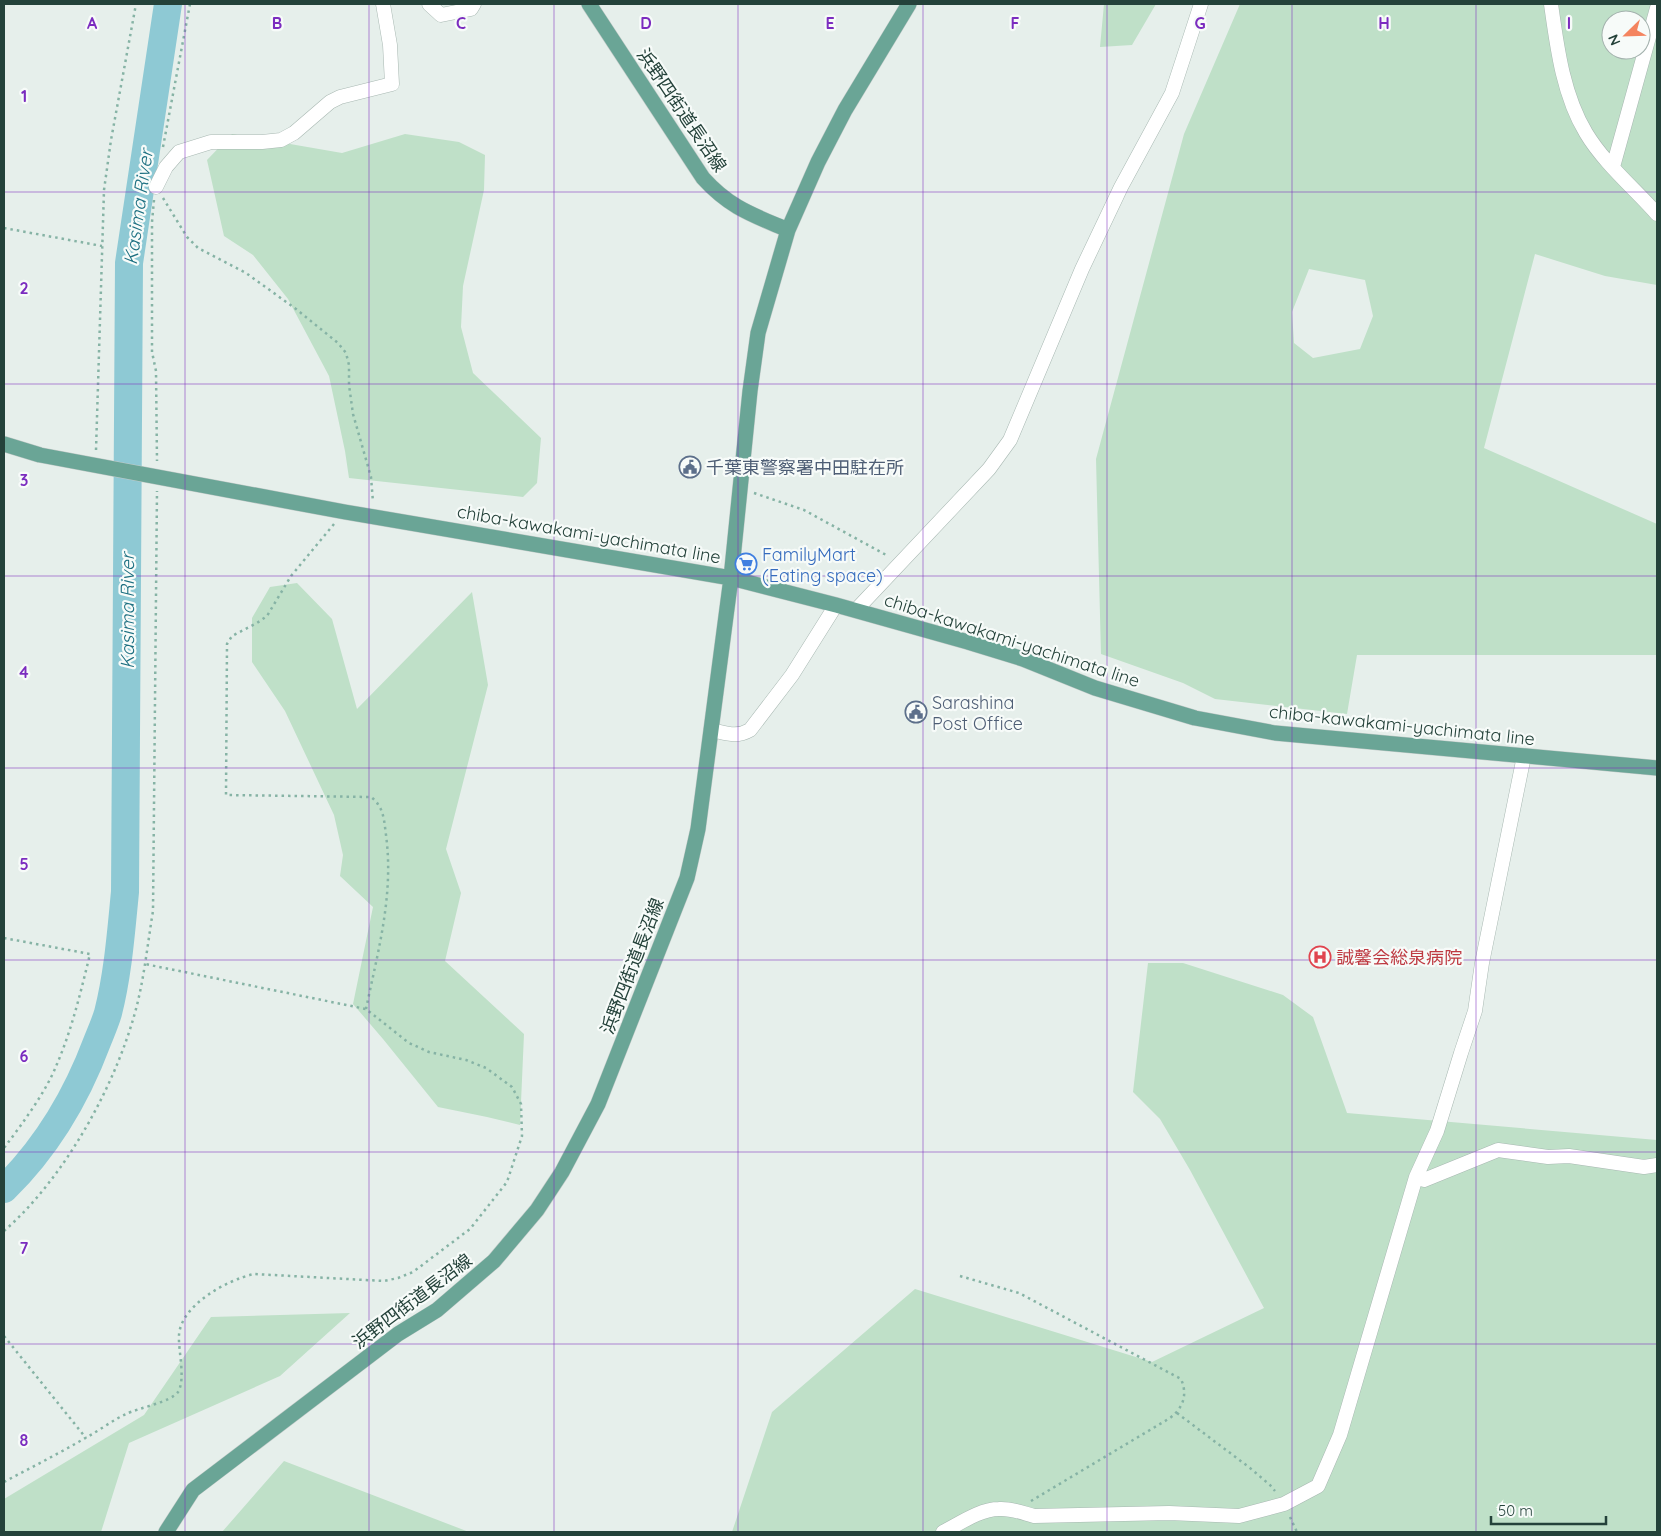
<svg xmlns="http://www.w3.org/2000/svg" width="1661" height="1536" font-family="Quicksand,'Noto Sans JP',sans-serif">
	<rect width="100%" height="100%" fill="#e6efeb"/>
	<path fill="#bfe0c8" fill-rule="evenodd" d="M1104,4H1156L1132,45L1100,47Z
		M1240,4H1657V285L1605,276L1535,254L1484,448L1657,524V655H1357L1347,714L1215,699L1183,683L1101,654L1096,459L1184,134ZM1611,20H1641V50H1611ZM1309,269L1365,280L1373,316L1360,349L1313,358L1294,343L1292,312Z
		M232,134L342,153L405,134L459,142L485,155L484,190L463,286L461,327L473,373L541,438L537,483L523,497L349,478L345,451L329,376L288,299L253,255L224,236L207,160Z
		M297,583L332,619L357,709L472,592L488,685L446,849L461,893L445,961L524,1034L520,1125L487,1117L438,1107L383,1039L353,1004L373,907L340,876L343,855L334,815L285,711L252,662V618L270,587Z
		M1148,963H1183L1283,995L1313,1017L1347,1113L1657,1140V1532H732L772,1412L915,1289L1152,1362L1264,1308L1190,1170L1160,1119L1133,1092Z
		M350,1313L280,1376L129,1443L101,1532H4V1499L144,1415L211,1317Z
		M284,1461L469,1532H222Z"/>
	<g fill="none" stroke-linecap="round" stroke-linejoin="round">
		<path stroke="#8ec9d4" stroke-width="28" d="M4,1189C47,1147 76,1098 97,1042C101,1032 105,1023 108,1013C118,974 121,932 125,892L129,263L168,4"/>
		<g stroke="#a8b8b2" stroke-width="15">
			<path id="street" d="M429,4L441,15L471,9L474,4
				M1551,4C1557,47 1563,95 1586,133C1604,163 1634,188 1657,214
				M1613,167L1657,8
				M156,187L166,167L179,152L211,142H262L281,140L294,133L330,102L340,97L392,84L390,45L383,4
				M856,610L989,469L1010,440L1082,269L1121,187L1172,93L1201,4
				M711,730C726,733 736,738 750,730L792,675L836,605
				M1416,1177L1424,1180L1498,1150L1548,1157L1569,1156L1644,1167L1657,1165
				M943,1532C959,1524 980,1509 999,1509C1011,1508 1023,1513 1034,1516L1169,1513L1239,1516L1284,1504L1318,1486L1340,1435L1416,1177L1437,1131L1461,1053L1475,1011L1482,963L1524,756"/>
		</g>
		<g stroke="#c2cac8" stroke-width="16">
			<path id="primary" d="M589,4L703,178C730,208 753,215 788,230
				M4,444L40,455L345,512L731,578L836,605L968,642L1023,659L1095,688L1195,718L1275,733L1657,768
				M166,1532L193,1490L398,1334L437,1310L494,1261L537,1210L562,1172L598,1104L687,878L698,829L731,578L750,391L758,333L788,230L818,162L845,110L909,4"/>
		</g>
		<path stroke="#86b3a5" stroke-width="2.5" stroke-dasharray="2.5 4" stroke-linecap="butt" d="M163,147L190,4
			M163,198L187,237L198,248L246,273L296,309L338,343L346,353L349,365V385L353,414L371,477L373,502
			M154,200L152,222V352L156,371L157,461
			M4,228L102,246
			M96,450L104,190L111,140L136,4
			M754,493L804,510L888,556
			M334,524L291,576L267,616L257,623L232,636L227,644L226,795L371,797C384,807 384,820 386,835C394,895 378,951 366,1009
			M4,938L90,954C81,991 72,1029 57,1064C46,1092 22,1124 4,1148
			M4,1231C66,1177 119,1080 138,1001C145,971 148,941 153,911L157,491
			M960,1276L1019,1293L1181,1379C1188,1395 1183,1408 1170,1418L1031,1501
			M4,1336L86,1438
			M1177,1413L1250,1468L1270,1485L1275,1491
			M4,1482C32,1467 60,1453 87,1437C100,1430 113,1420 126,1414C138,1408 171,1402 178,1392C186,1379 178,1350 179,1335C181,1305 227,1280 254,1274L384,1281L398,1278L413,1272L470,1229L507,1182L522,1136L521,1104L512,1087L486,1068L466,1060L429,1052L409,1043L366,1009L145,964
			M1290,1517L1297,1532"/>
		<use href="#street" stroke="#fff" stroke-width="14"/>
		<use href="#primary" stroke="#6aa596" stroke-width="15"/>
	</g>
	<path fill="none" stroke="#7b2cbf" stroke-width="1" stroke-opacity="0.55" d="M185,4V1532M369,4V1532M554,4V1532M738,4V1532M923,4V1532M1107,4V1532M1292,4V1532M1476,4V1532M4,192H1657M4,384H1657M4,576H1657M4,768H1657M4,960H1657M4,1152H1657M4,1344H1657"/>
	<defs>
		<g id="civic-ring" transform="scale(1.125)"><circle r="9.5" fill="#f7fbf9" stroke="#5c6f8a" stroke-width="1.5"/><path d="M-.6-6.5H3V-4.5H.6V-3L4-1V1h2V6H-6V1h2V-1L-.6-3ZM-1.2 2.5V6h2.4V2.5Z" fill="#5c6f8a"/></g>
		<g id="supermarket-ring" transform="scale(1.125)"><circle r="9.5" fill="#f7fbf9" stroke="#3f7fe0" stroke-width="1.5"/><path d="M-6-5.5h2.5l.6 2H6L4.5 2H-2.5L-4.4-4H-6ZM-1.5 3.2a1.3 1.3 0 1 0 .1 0ZM3 3.2a1.3 1.3 0 1 0 .1 0Z" fill="#3f7fe0"/></g>
		<g id="hospital-ring" transform="scale(1.125)"><circle r="9.5" fill="#f7fbf9" stroke="#e0444e" stroke-width="1.5"/><path d="M-5-5h3v3.5h4V-5h3V5h-3V1.5h-4V5h-3Z" fill="#e0444e"/></g>
	</defs>
	<g fill-rule="evenodd">
		<use href="#civic-ring" x="690" y="467"/>
		<use href="#supermarket-ring" x="746" y="564"/>
		<use href="#civic-ring" x="916" y="712"/>
		<use href="#hospital-ring" x="1320" y="957"/>
	</g>
	<g text-anchor="middle" dominant-baseline="central" stroke-width="4.5" stroke-linejoin="round" paint-order="stroke">
		<g font-size="18" fill="#24423a" stroke="#f7fbf9">
			<text transform="translate(682 110) rotate(56)">浜野四街道長沼線</text>
			<text transform="translate(589 534) rotate(10)">chiba-kawakami-yachimata line</text>
			<text transform="translate(1012 640) rotate(18)">chiba-kawakami-yachimata line</text>
			<text transform="translate(1402 725) rotate(6)">chiba-kawakami-yachimata line</text>
			<text transform="translate(632 966) rotate(-69)">浜野四街道長沼線</text>
			<text transform="translate(412 1301) rotate(-37)">浜野四街道長沼線</text>
		</g>
		<g font-size="18" fill="#4e5e75" stroke="#f7fbf9" text-anchor="start">
			<text x="706" y="467">千葉東警察署中田駐在所</text>
			<text x="932" y="702">Sarashina<tspan x="932" dy="21">Post Office</tspan></text>
		</g>
		<g font-size="18" fill="#366cbe" stroke="#f7fbf9" text-anchor="start">
			<text x="762" y="554">FamilyMart<tspan x="762" dy="21">(Eating space)</tspan></text>
		</g>
		<g font-size="18" fill="#be3a42" stroke="#f7fbf9" text-anchor="start">
			<text x="1336" y="957">誠馨会総泉病院</text>
		</g>
		<g font-size="19" font-style="italic" fill="#1c6f80" stroke="#f7fbf9">
			<text transform="translate(138 207) rotate(-82)">Kasima River</text>
			<text transform="translate(127 611) rotate(-90)">Kasima River</text>
		</g>
	</g>
	<g font-size="16" text-anchor="middle" font-weight="bold" fill="#7b2cbf" stroke="#f7fbf9" stroke-width="4.5" stroke-linejoin="round" paint-order="stroke">
		<text x="92" y="29">A</text>
		<text x="277" y="29">B</text>
		<text x="461" y="29">C</text>
		<text x="646" y="29">D</text>
		<text x="830" y="29">E</text>
		<text x="1015" y="29">F</text>
		<text x="1200" y="29">G</text>
		<text x="1384" y="29">H</text>
		<text x="1569" y="29">I</text>
		<text x="24" y="102">1</text>
		<text x="24" y="294">2</text>
		<text x="24" y="486">3</text>
		<text x="24" y="678">4</text>
		<text x="24" y="870">5</text>
		<text x="24" y="1062">6</text>
		<text x="24" y="1254">7</text>
		<text x="24" y="1446">8</text>
	</g>
	<rect width="1661" height="1536" fill="none" stroke="#24423a" stroke-width="10"/>
	<g transform="translate(1626 35) rotate(247)"><circle r="24" fill="#f7fbf9" stroke="#a3b1ad"/>
	<path d="M0-4L9 19L0 12L-9 19Z" fill="#f4845f"/>
	<text y="-8" font-size="14" font-weight="bold" text-anchor="middle" fill="#24423a">N</text>
	</g>
	<path d="M1491 1516v8h115v-8" fill="none" stroke="#24423a" stroke-width="2.5"/>
	<text x="1498" y="1516" font-size="15" fill="#24423a" stroke="#f7fbf9" stroke-width="4" paint-order="stroke">50 m</text>
</svg>
